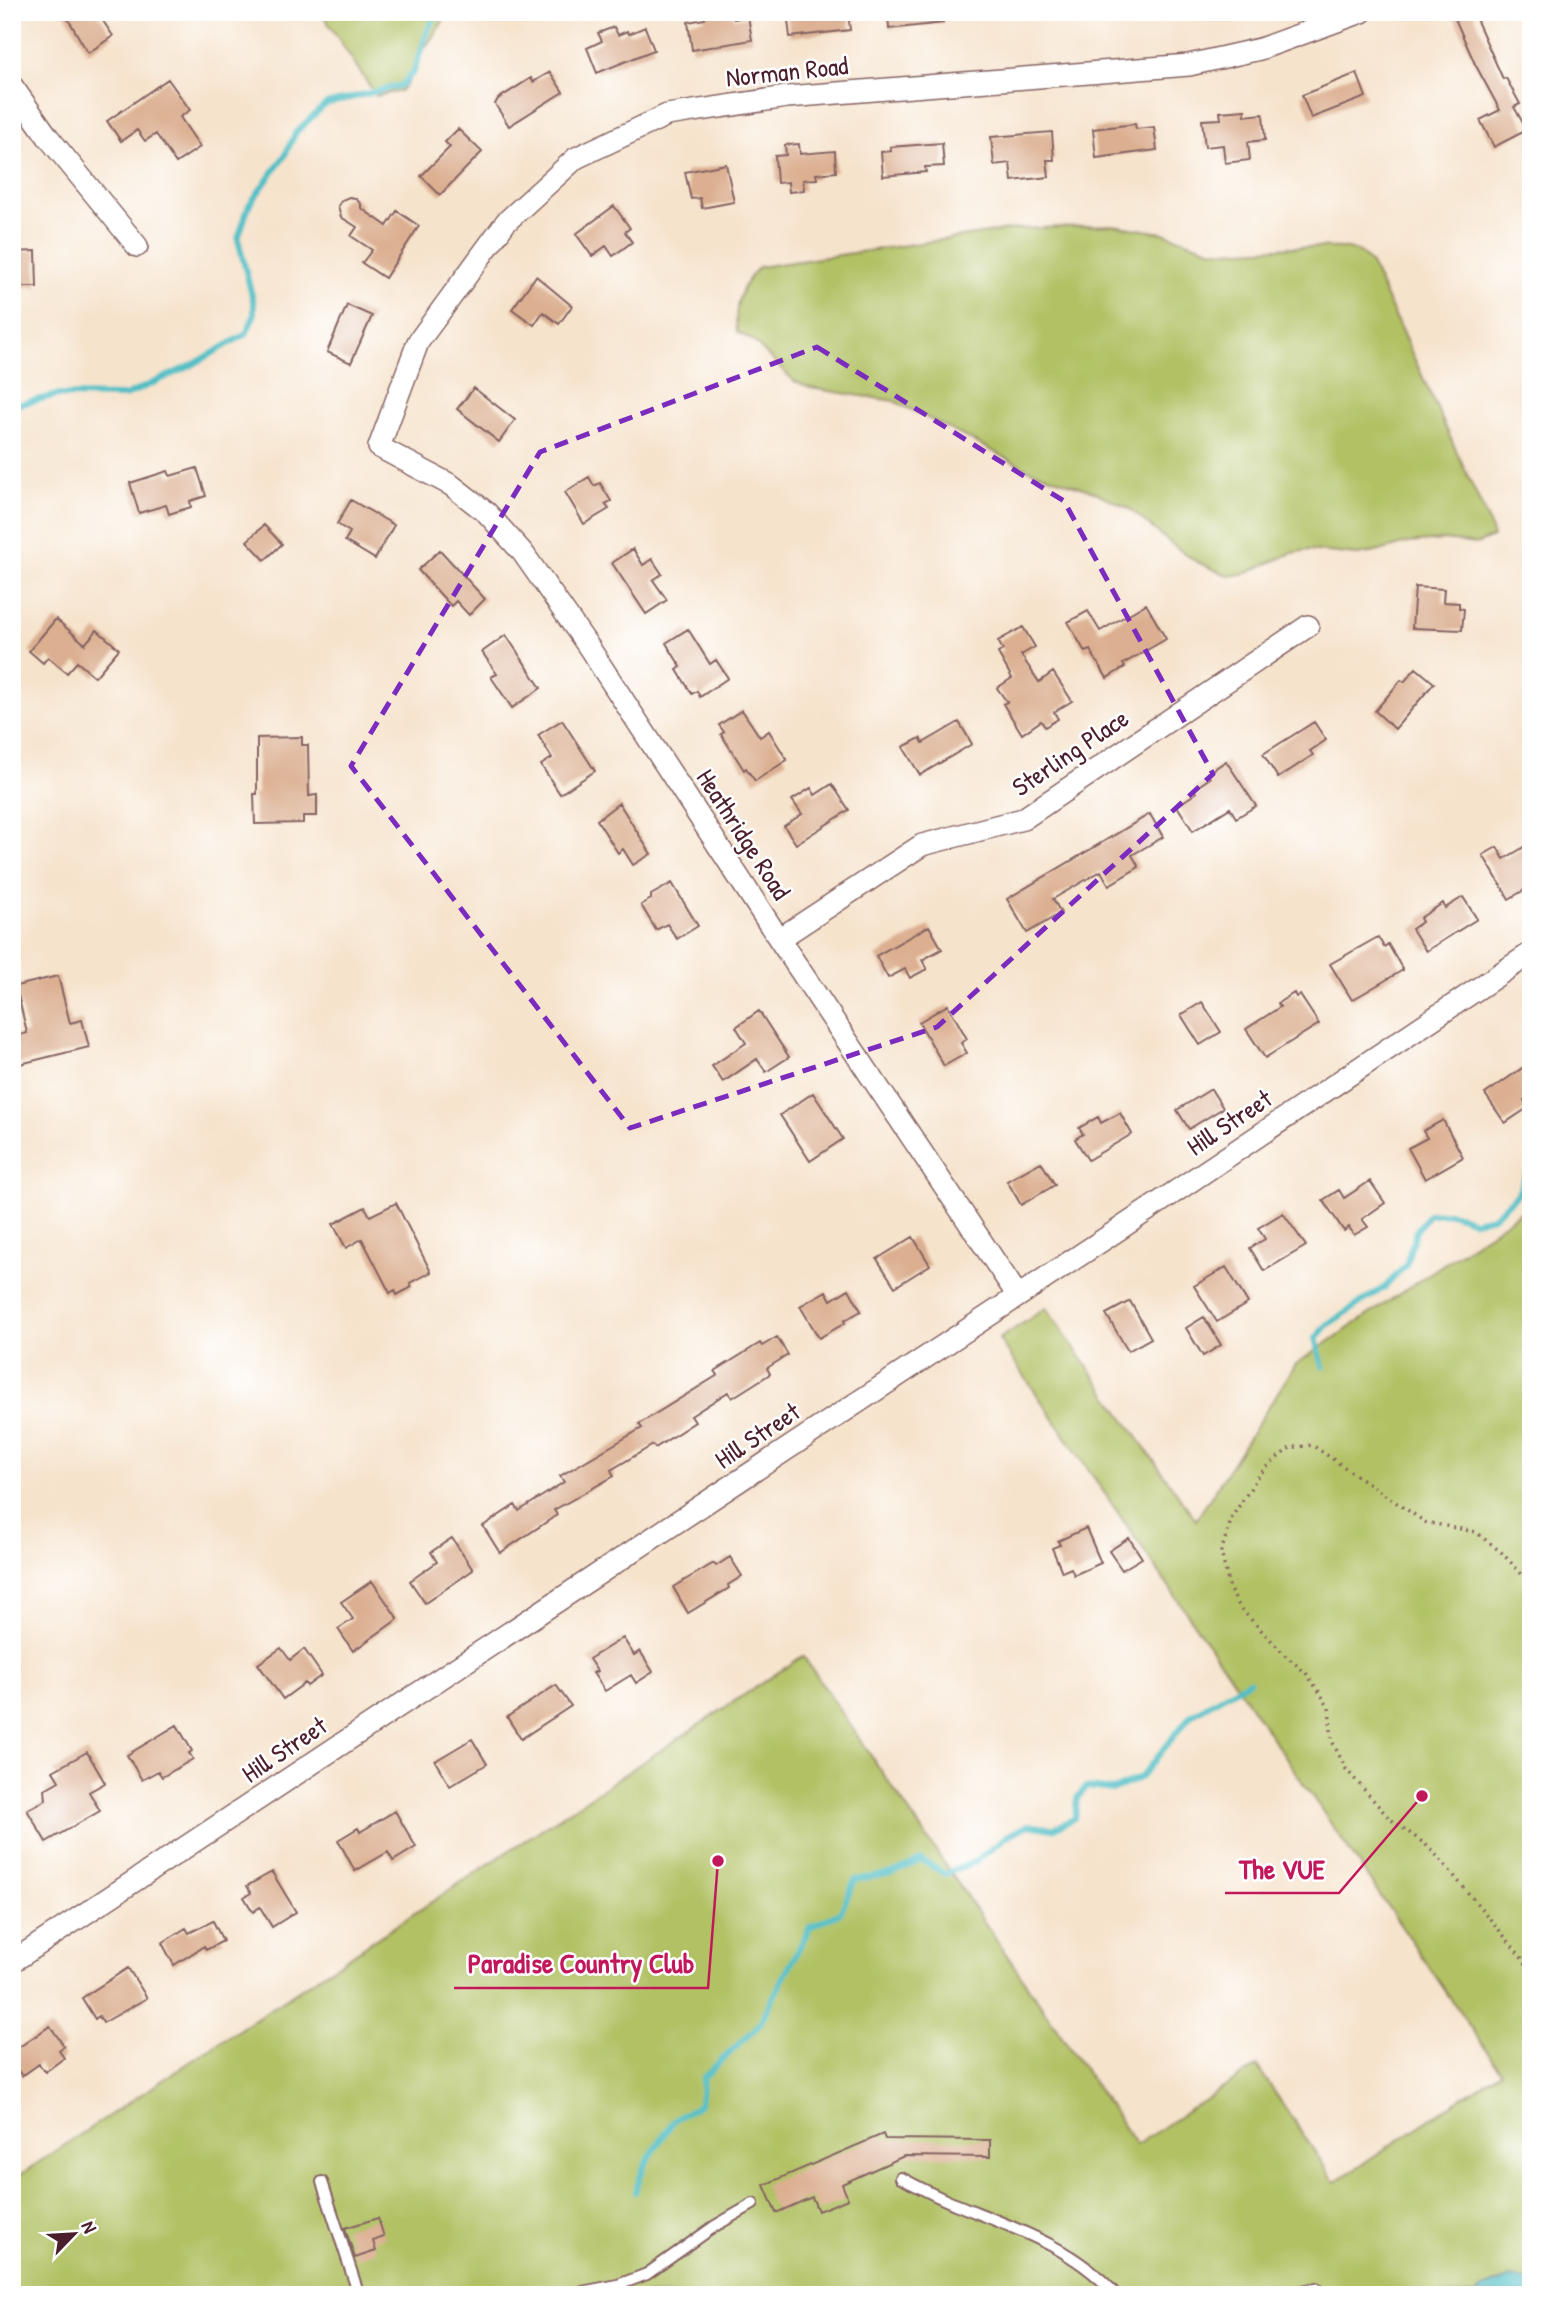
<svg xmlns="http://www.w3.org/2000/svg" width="1543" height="2307" font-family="'Patrick Hand',sans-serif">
	<rect width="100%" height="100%" fill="#fff"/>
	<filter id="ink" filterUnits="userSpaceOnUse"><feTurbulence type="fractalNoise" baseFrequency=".0143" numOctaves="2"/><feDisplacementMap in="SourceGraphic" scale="14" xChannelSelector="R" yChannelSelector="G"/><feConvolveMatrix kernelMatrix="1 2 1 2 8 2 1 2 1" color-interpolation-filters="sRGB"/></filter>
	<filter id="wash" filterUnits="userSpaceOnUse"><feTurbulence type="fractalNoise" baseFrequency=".00686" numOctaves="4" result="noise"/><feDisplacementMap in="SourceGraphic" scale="28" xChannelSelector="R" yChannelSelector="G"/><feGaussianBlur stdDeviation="1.57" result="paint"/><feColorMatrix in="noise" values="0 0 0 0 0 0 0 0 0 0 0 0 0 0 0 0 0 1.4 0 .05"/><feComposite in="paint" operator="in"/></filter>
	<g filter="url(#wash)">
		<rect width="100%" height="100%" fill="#f6e3cc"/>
		<path fill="#b1c164" stroke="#7e7048" stroke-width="2" d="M321,12H445L442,23L416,61L408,83L400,91L376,96Z
			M1113,225L1163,233L1210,249L1226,251L1293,247L1342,248L1360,252L1371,264L1488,520L1493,537L1477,544L1443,540L1407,543L1376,552L1357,555L1308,550L1292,553L1246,573L1229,576L1197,562L1170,543L1130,509L1095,492L1028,469L894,401L810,388L794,381L752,340L737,332C734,305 740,286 759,267L1015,229Z
			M1531,1205V2295H12V2180L803,1656L1136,2145L1257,2066L1335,2182L1501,2072L999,1339L1046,1308L1196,1520L1296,1364Z"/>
		<path fill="#4fbec5" stroke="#4c6e78" stroke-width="2" d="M1511,2277L1531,2282V2295H1476L1481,2289Z"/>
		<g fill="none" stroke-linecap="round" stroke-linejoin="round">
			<path stroke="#4fbec5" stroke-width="6" d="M12,406L57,395L125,396L194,364L246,334L254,316V304L238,239L249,205L284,157L296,132L326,104L402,85L414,71L428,30L437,12
				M1323,1367L1316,1338L1327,1325L1385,1287L1406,1265L1416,1231L1429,1214L1451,1213L1474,1221L1493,1217L1518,1194L1527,1172L1531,1169
				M635,2192L645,2164L674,2120L700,2104L703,2078L759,2025L810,1927L840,1913L855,1880L893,1873L921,1860L945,1874L976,1861L1007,1836L1028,1825L1053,1829L1075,1818L1077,1798L1086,1787L1114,1790L1141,1777L1191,1715L1249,1681"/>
		</g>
		<g id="blocks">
			<path fill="#dbaf90" d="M64,12H97L113,36L88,53Z
				M704,12H733L734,19L748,16L752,40L692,50L688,22L705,19Z
				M787,12H848L850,30L790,37Z
				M888,12H942L943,23L889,29Z
				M1452,12H1473L1503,79L1506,78L1520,104L1514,107L1527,130L1494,147L1480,120L1500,110L1475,64Z
				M614,27L618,35L627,31L629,34L645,27L654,50L597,73L587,48L602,41L598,33Z
				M550,72L563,92L509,126L495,104L498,99L531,78L533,82Z
				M1357,73L1366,97L1311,118L1302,95Z
				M168,79L190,110L180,117L200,147L176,163L156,134L145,141L137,130L121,141L107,121Z
				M1245,110V116L1263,114L1265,140L1248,142L1250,160L1225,163L1223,145L1205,147L1202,120L1221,119L1220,112Z
				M1135,124L1136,129L1154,127L1157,150L1096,158L1093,129Z
				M458,129L482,152L440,195L421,176L450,147L445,142Z
				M1052,132L1054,160H1047L1049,177L1012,181L1010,163L994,165L991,137Z
				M942,143L944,166L925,167L926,172L883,176L881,152L891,151L890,147Z
				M799,144L800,154L835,151L836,172L816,174L817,179L803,180L804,190L789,192L788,182L777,183L775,156L786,155L785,145Z
				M726,164L734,202L702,208L700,198L691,199L685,172Z
				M349,197L355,198L361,204V208L387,226L397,211L419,226L385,278L362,263L372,250L351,236L357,227L341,217L338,206L342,200Z
				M614,206L630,228L625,232L632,242L613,256L606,246L592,256L576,234Z
				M36,251L37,287H12V252Z
				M536,276L572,306L559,324L543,312L534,325L512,309Z
				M347,305L372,316L351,363L327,352Z
				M474,388L515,420L499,442L457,409Z
				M197,468L206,496L190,501L191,507L169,514L166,505L139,513L130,483L168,471L170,476Z
				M589,477L594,486L600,483L611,501L605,504L609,509L584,524L565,492Z
				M351,500L394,525L375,559L345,541L350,532L337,524Z
				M264,525L282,544L265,560L247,541Z
				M633,549L643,565L652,559L662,574L653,580L667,600L646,614L612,563Z
				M440,550L485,599L469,615L456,601L451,606L418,570Z
				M1415,587L1444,589L1443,602L1459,603V608L1464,609L1462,630L1412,628Z
				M1146,604L1166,639L1123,664L1125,667L1107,678L1090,650L1085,652L1068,622L1088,611L1100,631Z
				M56,619L85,644L97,630L119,649L95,677L77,662L67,673L48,657L43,663L29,651Z
				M1023,627L1035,647L1021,655L1039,682L1053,672L1072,701L1054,712L1058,719L1045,727L1041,721L1022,734L1003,704L1007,702L997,688L1012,678L998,653L1003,650L998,641Z
				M688,629L710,664L716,660L728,678L700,697L697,691L692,694L677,670L681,667L666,643Z
				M506,635L541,688L512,708L491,677L497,674L482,652Z
				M1416,668L1434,683L1395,729L1375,711L1401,680L1404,682Z
				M742,710L760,737L769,731L787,760L755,781L746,768L744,770L721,734L724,732L719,725Z
				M562,720L595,771L560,794L541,765L552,758L538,735Z
				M959,722L972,744L920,775L903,747L920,738L923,743Z
				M1314,722L1326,740L1310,751L1313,755L1278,778L1263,754Z
				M302,737V745H308L309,796L317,795V816H303V823L255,824L254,794H257V738Z
				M1226,761L1256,806L1236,818L1230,808L1193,831L1177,806L1196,793L1194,789L1210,778L1207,774Z
				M832,784L849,810L796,844L784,826L802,814L792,800L811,788L815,795Z
				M619,803L651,854L633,865L623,849L618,853L597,820Z
				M1150,814L1163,837L1132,855L1139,867L1109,885L1101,871L1053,899L1061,913L1027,933L1007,899Z
				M1531,843V886L1509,899L1483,855L1497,847L1504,859Z
				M672,883L698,926L677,939L667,924L656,930L641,905L651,899V895Z
				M1463,897L1477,919L1426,951L1412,929L1422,922L1420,918L1443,903L1445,908Z
				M929,926L942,949L922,960L927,969L910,978L905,969L888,978L876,956Z
				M1378,937L1384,947L1388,944L1403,970L1352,1000L1330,964Z
				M58,976L70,1023L82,1020L89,1047L12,1066V1037L27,1033L16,986Z
				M1294,993L1296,997L1300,995L1319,1024L1265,1058L1246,1029L1280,1007L1278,1003Z
				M1202,1002L1221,1032L1200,1045L1181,1015Z
				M948,1005L967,1039L961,1043L967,1053L944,1066L919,1022Z
				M759,1011L789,1057L766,1072L757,1059L723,1082L712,1066L746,1043L736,1027Z
				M1531,1062V1096L1524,1100L1529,1107L1505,1123L1485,1094Z
				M1211,1089L1223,1108L1189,1129L1177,1110Z
				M813,1093L843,1139L810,1161L780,1115Z
				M1120,1113L1132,1134L1088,1160L1075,1139L1083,1134L1079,1128L1098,1117L1101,1123Z
				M1443,1120L1463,1157L1425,1179L1408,1148L1427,1138L1423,1131Z
				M1041,1162L1055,1185L1021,1205L1007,1181Z
				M1370,1181L1385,1203L1362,1219L1368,1227L1354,1235L1349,1227L1344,1231L1323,1200L1339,1190L1344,1198Z
				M396,1203L431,1272L410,1283L412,1287L397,1295L395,1290L390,1293L362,1239L346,1248L333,1224L365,1207L370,1216Z
				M1283,1213L1306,1246L1264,1271L1250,1248L1265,1239L1258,1228Z
				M913,1237L930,1265L895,1287L877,1259Z
				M1226,1267L1248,1303L1217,1322L1194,1286Z
				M849,1289L861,1311L844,1321L845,1323L819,1338L800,1306L826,1291L831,1300Z
				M1130,1301L1151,1338L1128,1351L1106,1314Z
				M1204,1317L1221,1345L1203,1356L1186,1328Z
				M777,1337L788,1355L767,1368L770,1374L732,1398L728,1392L691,1416L695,1422L655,1448L653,1445L611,1470L614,1476L554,1510L557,1515L500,1553L483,1526L515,1505L519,1511L564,1482L560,1476L642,1428L639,1424L718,1375L715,1371L760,1343L762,1346Z
				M1086,1528L1101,1563L1074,1575L1071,1568L1062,1572L1052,1548L1060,1545L1058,1541Z
				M452,1538L473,1570L425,1603L410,1581L437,1562L431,1552Z
				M1129,1538L1142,1558L1122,1570L1109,1551Z
				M730,1557L742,1576L728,1585L729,1588L688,1613L673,1587L714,1563L716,1566Z
				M372,1581L398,1619L353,1651L338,1629L353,1619L341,1602Z
				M623,1638L634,1655L640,1651L653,1672L636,1683L631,1675L605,1691L593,1673L597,1671L589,1659Z
				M281,1648L290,1660L304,1649L322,1675L307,1686L305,1683L283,1699L258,1664Z
				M556,1685L571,1706L521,1739L507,1717Z
				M177,1725L192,1751L189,1753L193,1759L162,1777L158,1771L142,1780L127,1755Z
				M472,1739L487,1764L450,1786L435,1761Z
				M87,1752L105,1783L89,1792L100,1811L46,1842L27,1810L46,1800L45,1789L59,1781L53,1771Z
				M395,1811L416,1847L393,1861L388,1852L355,1871L338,1840L358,1828L360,1832Z
				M272,1872L296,1912L272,1927L260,1907L253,1912L244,1897L251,1893L247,1886Z
				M213,1921L223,1941L206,1950L204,1946L174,1965L162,1943L186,1928L189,1933Z
				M128,1968L147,1998L103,2023L99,2016L95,2019L82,1998Z
				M50,2026L64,2046L59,2050L64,2058L45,2072L39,2064L22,2076L12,2062V2052Z
				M883,2134L885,2139L990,2140V2157L904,2156L842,2184L848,2199L818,2211L812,2197L776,2213L764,2185Z
				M378,2218L384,2237L373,2241L376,2251L355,2258L345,2228Z"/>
		</g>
	</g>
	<g filter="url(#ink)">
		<use href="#blocks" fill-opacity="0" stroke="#866463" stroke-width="2"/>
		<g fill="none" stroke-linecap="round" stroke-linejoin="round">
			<g stroke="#866463" stroke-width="14">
				<path id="service" d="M901,2178C919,2187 937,2197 955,2204C1012,2227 1074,2247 1116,2295
					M322,2182L359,2295
					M566,2295L618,2285L647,2274L715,2226L753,2204
					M1285,2295L1316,2288"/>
			</g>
			<g stroke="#866463" stroke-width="24">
				<path id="minor" d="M12,86L48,137L137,246
					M779,939L922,845L1023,819L1308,626
					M1018,1296L779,939L588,646L523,553L487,513L451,485L379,447L418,342L506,222L576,158L667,115L787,97L1189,65L1260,49L1362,12
					M12,1962L1121,1228L1531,953"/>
			</g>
			<path stroke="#866463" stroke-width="3.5" stroke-dasharray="2 5" stroke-linecap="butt" d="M1531,1584L1501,1552L1476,1532L1425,1522L1312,1445L1290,1448L1272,1462L1259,1475L1232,1517L1221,1552L1230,1590L1241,1609L1286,1656L1306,1673L1320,1693L1329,1708L1332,1741L1346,1769L1389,1818L1425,1844L1439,1858L1510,1943L1527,1965L1531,1974"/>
			<use href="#service" stroke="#fff" stroke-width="10"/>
			<use href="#minor" stroke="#fff" stroke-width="21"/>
		</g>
	</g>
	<path fill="none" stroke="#7b2cbf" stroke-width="5" stroke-dasharray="14 9" stroke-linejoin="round" d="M817,347L1064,501L1213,774L937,1027L630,1128L351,766L540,452Z"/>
	<g text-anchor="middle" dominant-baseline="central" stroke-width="5" stroke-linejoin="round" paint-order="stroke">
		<g font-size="26" fill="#4a1f2b" stroke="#fff">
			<text transform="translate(787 71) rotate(-6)">Norman Road</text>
			<text transform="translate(1070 752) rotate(-34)">Sterling Place</text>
			<text transform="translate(744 834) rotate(57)">Heathridge Road</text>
			<text transform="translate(1229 1122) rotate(-34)">Hill Street</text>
			<text transform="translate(757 1435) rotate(-34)">Hill Street</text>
			<text transform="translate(284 1749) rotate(-34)">Hill Street</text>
		</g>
	</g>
	<path fill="none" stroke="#c2185b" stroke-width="2.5" d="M1422 1796L1339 1893H1225M718 1861L708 1988H454"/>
	<g fill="#c2185b" stroke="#fff" stroke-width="2.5">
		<circle cx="1422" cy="1796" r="7"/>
		<circle cx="718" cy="1861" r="7"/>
	</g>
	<g font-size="28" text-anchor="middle" font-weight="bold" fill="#c2185b" stroke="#fff" stroke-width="5" stroke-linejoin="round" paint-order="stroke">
		<text x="1282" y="1879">The VUE</text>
		<text x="581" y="1973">Paradise Country Club</text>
	</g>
	<rect width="1543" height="2307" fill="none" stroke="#fff" stroke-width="42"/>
	<g transform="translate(74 2234) rotate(65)" stroke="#ffffff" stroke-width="5" paint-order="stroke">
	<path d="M0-5L12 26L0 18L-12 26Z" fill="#4a1f2b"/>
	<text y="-10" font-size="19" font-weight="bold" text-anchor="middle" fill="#4a1f2b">N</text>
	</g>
</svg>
